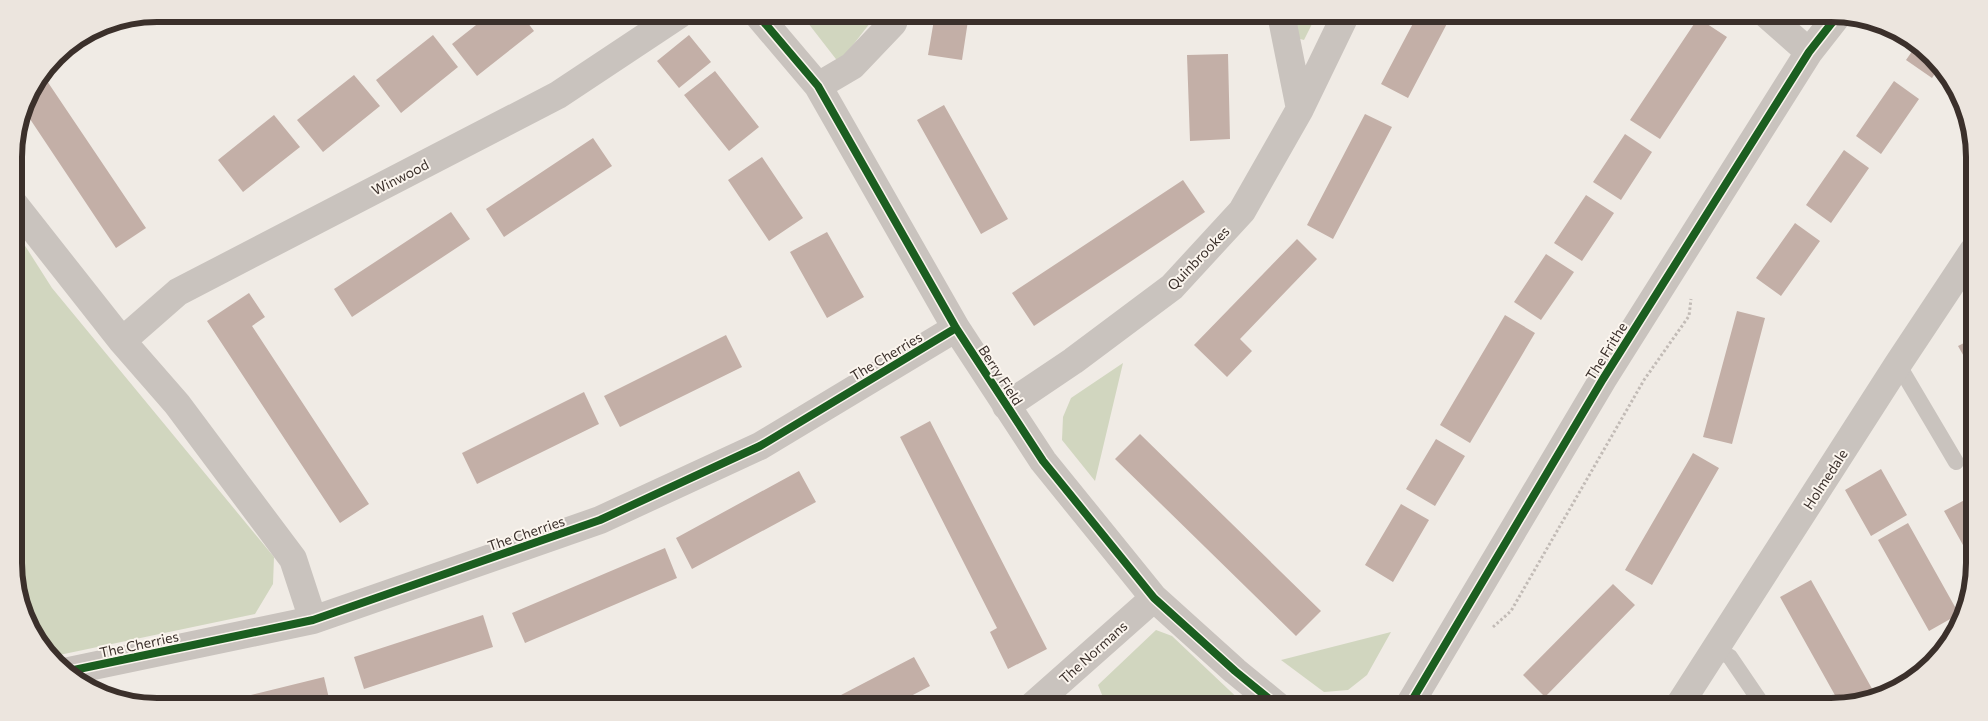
<svg xmlns="http://www.w3.org/2000/svg" width="1988" height="721" font-family="Commissioner,sans-serif">
	<rect width="100%" height="100%" fill="#f0ebe5"/>
	<path fill="#d1d6bf" d="M801,14H877L839,63Z
		M1277,14H1317L1304,40L1289,36Z
		M15,230L52,288L274,557L273,584L255,614L64,654L48,656L16,591Z
		M1123,363L1095,481L1062,440L1063,417L1071,398Z
		M1156,630L1172,636L1247,707H1107L1098,685Z
		M1391,632L1367,675L1348,690L1324,692L1281,660Z"/>
	<path fill="#c3afa7" d="M490,14H521L534,31L477,76L452,44Z
		M935,14H969L962,60L928,55Z
		M1185,14H1225V18L1185,20Z
		M1418,14H1452L1408,98L1381,84Z
		M1698,18L1727,37L1660,139L1630,120Z
		M433,35L458,67L401,113L376,80Z
		M689,35L711,62L679,88L657,61Z
		M1915,47L1939,63L1940,66L1932,78L1906,60Z
		M1228,54L1230,139L1190,141L1187,55Z
		M715,71L759,127L729,151L684,95Z
		M43,75L146,228L116,248L24,110L29,94Z
		M354,75L380,106L323,152L297,120Z
		M1894,81L1919,99L1881,154L1856,136Z
		M944,105L1008,219L981,234L917,120Z
		M1365,114L1392,127L1333,239L1307,225Z
		M274,115L300,147L243,192L218,160Z
		M1625,134L1652,152L1621,200L1593,182Z
		M593,138L612,166L504,237L486,209Z
		M1844,150L1869,168L1831,223L1806,205Z
		M762,157L803,218L769,241L728,180Z
		M1183,180L1205,212L1034,326L1012,293Z
		M1586,195L1614,213L1582,261L1554,243Z
		M451,212L470,239L352,317L334,289Z
		M1795,223L1820,241L1781,296L1756,278Z
		M827,232L864,297L827,318L790,252Z
		M1297,239L1317,259L1240,339L1252,351L1227,377L1194,345Z
		M1546,254L1574,272L1541,320L1514,302Z
		M249,293L265,317L252,326L369,504L340,523L207,321Z
		M1737,311L1765,318L1732,444L1703,437Z
		M1505,315L1535,333L1470,443L1440,425Z
		M726,335L742,367L620,427L604,396Z
		M1974,338V374L1958,346Z
		M584,392L599,424L477,484L462,453Z
		M930,421L1047,649L1008,669L990,632L997,628L900,437Z
		M1140,434L1321,611L1296,636L1115,459Z
		M1436,439L1465,456L1435,506L1406,489Z
		M1693,453L1719,468L1652,585L1625,570Z
		M1881,469L1907,515L1871,536L1845,490Z
		M799,471L816,502L692,569L676,538Z
		M1974,495V550L1968,554L1944,511Z
		M1401,504L1429,520L1393,582L1365,565Z
		M1908,523L1959,614L1929,631L1878,540Z
		M665,548L677,578L525,643L512,613Z
		M1811,580L1875,694L1841,706L1780,597Z
		M1613,584L1635,605L1545,697L1523,675Z
		M483,615L493,647L364,689L354,657Z
		M914,657L930,686L890,707H818Z
		M324,677L331,707H202Z
		M1501,700L1514,707H1498Z"/>
	<g fill="none" stroke-linecap="round" stroke-linejoin="round">
		<path stroke="#c2bbb6" stroke-width="3" stroke-dasharray="2.5 2.5" stroke-linecap="butt" d="M1493,627L1511,611L1644,380L1689,316L1691,299"/>
		<path stroke="#c9c3be" stroke-width="16" d="M1898,364L1956,462
			M1716,649L1730,657L1764,707"/>
		<path stroke="#c9c3be" stroke-width="28" d="M757,14L818,86L956,328L1043,461L1154,598L1235,671L1279,707
			M1281,14L1300,109
			M1766,14L1809,52
			M818,86L852,66L893,23L896,14
			M14,204L122,341L177,404L293,559L313,620
			M122,341L178,292L558,95L680,14
			M1006,406L1073,361L1172,287L1242,211L1300,109L1346,14
			M69,671L313,620L600,520L760,446L956,328
			M1031,707L1154,598
			M1408,707L1603,379L1809,52L1838,15
			M1678,707L1898,364L1973,251"/>
		<g stroke="#fbf5ee" stroke-width="11">
			<path id="cycleway" d="M757,14L818,86L956,328L1043,461L1154,598L1235,671L1279,707
				M69,671L313,620L600,520L760,446L956,328
				M1408,707L1603,379L1809,52L1838,15"/>
		</g>
		<use href="#cycleway" stroke="#1b5e20" stroke-width="8"/>
	</g>
	<g text-anchor="middle" dominant-baseline="central" stroke-width="4" stroke-linejoin="round" paint-order="stroke">
		<g font-size="14" fill="#3b302b" stroke="#fbf5ee">
			<text transform="translate(400 177) rotate(-27)">Winwood</text>
			<text transform="translate(1198 258) rotate(-46)">Quinbrookes</text>
			<text transform="translate(1606 351) rotate(-58)">The Frithe</text>
			<text transform="translate(886 356) rotate(-31)">The Cherries</text>
			<text transform="translate(1001 375) rotate(57)">Berry Field</text>
			<text transform="translate(1825 479) rotate(-57)">Holmedale</text>
			<text transform="translate(526 533) rotate(-19)">The Cherries</text>
			<text transform="translate(139 644) rotate(-12)">The Cherries</text>
			<text transform="translate(1093 652) rotate(-42)">The Normans</text>
		</g>
	</g>
	<path d="M0 0H1988V721H0ZM157 22H1831A135 135 0 0 1 1966 157V563A135 135 0 0 1 1831 698H157A135 135 0 0 1 22 563V157A135 135 0 0 1 157 22Z" fill="#ece5de" fill-rule="evenodd"/>
	<path fill="none" stroke="#3b302b" stroke-width="6" d="M157 22H1831A135 135 0 0 1 1966 157V563A135 135 0 0 1 1831 698H157A135 135 0 0 1 22 563V157A135 135 0 0 1 157 22Z"/>
</svg>
